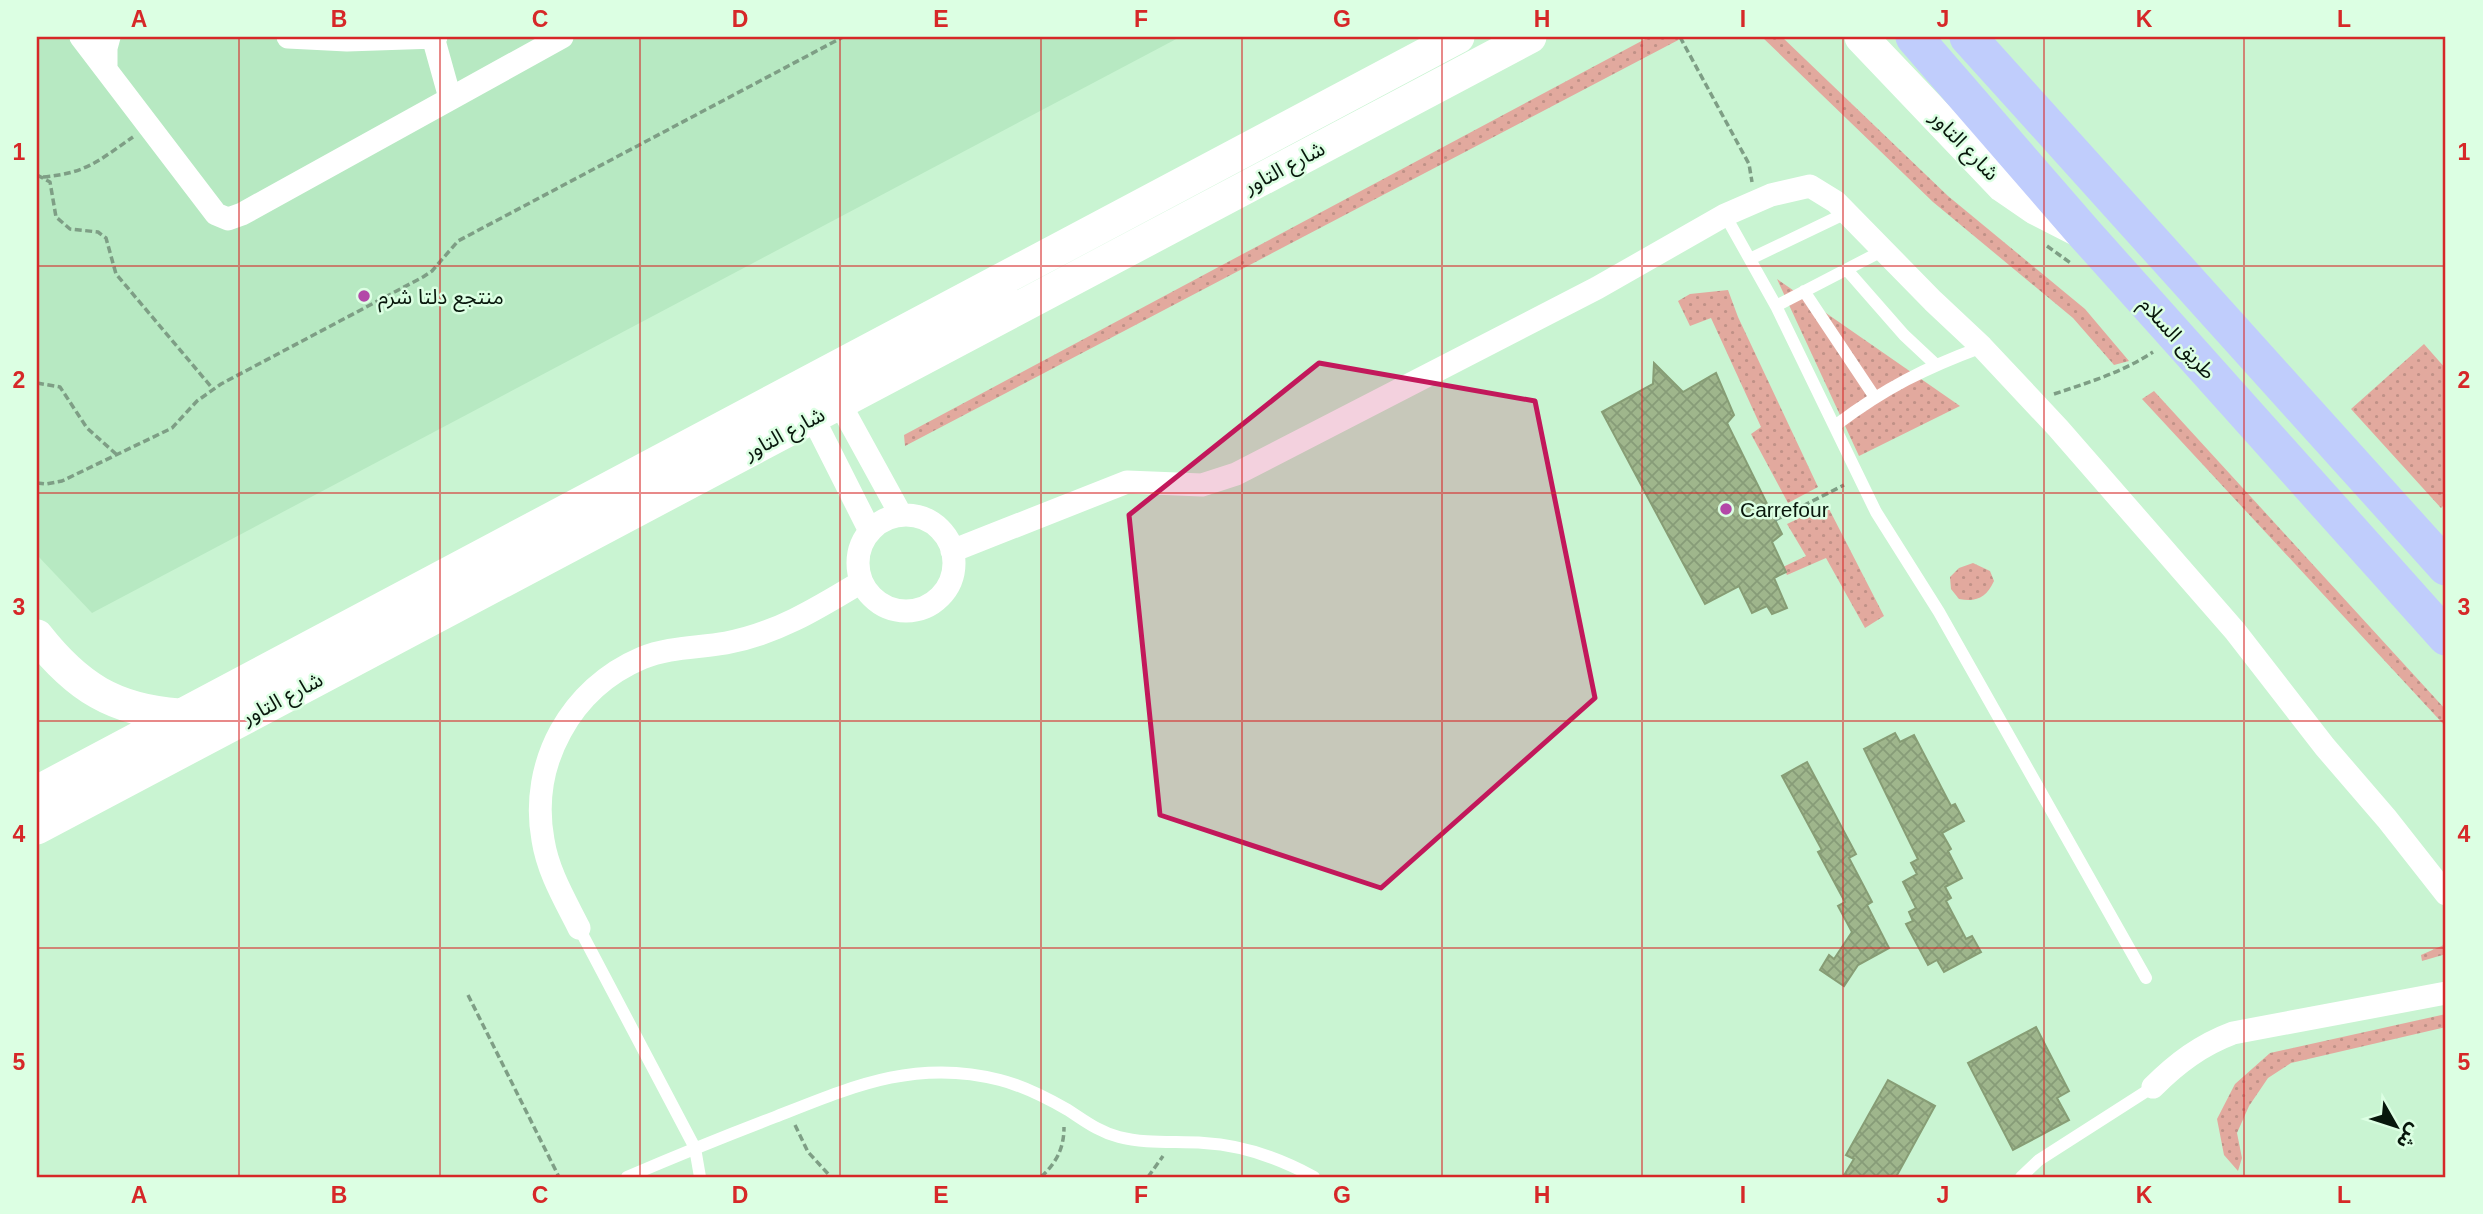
<svg xmlns="http://www.w3.org/2000/svg" width="2483" height="1214" font-family="Arial,'Noto Sans Arabic',sans-serif">
	<defs>
		<pattern id="grass-dots" width="8" height="8" patternUnits="userSpaceOnUse" patternTransform="scale(1.75)"><rect width="8" height="8" fill="#e2a99e"/><path d="M2 2h.1M6 6h.1" fill="none" stroke="#c09187" stroke-width="1.8" stroke-linecap="round"/></pattern>
		<pattern id="building-cross-hatch" width="8" height="8" patternUnits="userSpaceOnUse" patternTransform="scale(1.75)"><rect width="8" height="8" fill="#9fb68c"/><path d="M0 0l8 8M0 8l8-8" fill="none" stroke="#879c78"/></pattern>
	</defs>
	<rect width="100%" height="100%" fill="#c9f4d2"/>
	<path fill="#b7e9c2" d="M37,37H1180L92,613L37,555Z"/>
	<path fill="url(#grass-dots)" d="M1649,37H1684L905,446L904,435Z
		M1762,37H1782L1948,196L2085,309L2129,361L2114,365L2073,318L1933,202Z
		M1777,279L1960,406L1859,456Z
		M1728,290L1738,317L1818,487L1788,503L1751,434L1761,427L1711,318L1690,326L1678,301L1690,294Z
		M2424,344L2446,369V503L2441,508L2351,409Z
		M2154,391L2446,710V727L2142,399Z
		M1827,505L1884,616L1865,628L1826,558L1787,575L1783,567L1806,556L1787,524Z
		M1973,563L1990,571L1994,581C1986,598 1977,602 1959,599L1951,589L1950,577L1959,568Z
		M2446,944V954L2422,961L2421,955Z
		M2446,1014V1027L2291,1063L2268,1078L2249,1106L2237,1133L2242,1158L2238,1171L2224,1155L2217,1119L2235,1084L2270,1053Z"/>
	<path fill="url(#building-cross-hatch)" stroke="#879d75" stroke-width="2" d="M1654,363L1683,392L1716,373L1734,415L1727,423L1782,534L1772,542L1786,572L1774,578L1787,608L1772,614L1767,606L1752,613L1739,586L1705,604L1602,412L1653,384Z
		M1895,733L1900,742L1914,735L1951,806L1955,804L1964,821L1942,833L1951,849L1948,851L1962,878L1945,887L1951,898L1946,901L1966,939L1972,936L1981,952L1944,972L1937,960L1928,965L1906,924L1913,921L1909,912L1916,908L1903,882L1917,874L1911,863L1918,859L1864,749Z
		M1807,762L1856,854L1849,858L1872,902L1867,905L1889,948L1858,965L1844,986L1820,970L1829,955L1834,959L1852,932L1838,906L1845,902L1818,852L1822,850L1782,776Z
		M2036,1027L2069,1091L2057,1098L2069,1120L2013,1150L1968,1063Z
		M1888,1080L1935,1106L1896,1177H1843L1854,1159L1846,1155Z"/>
	<g fill="none" stroke-linecap="round" stroke-linejoin="round">
		<path stroke="#7e9e85" stroke-width="3.5" stroke-dasharray="7 3.5" stroke-linecap="butt" d="M1680,37L1749,164L1752,182
			M37,175L50,182L56,217L70,229L98,232L106,238L116,274L213,389
			M43,177C87,173 98,161 133,137
			M2047,246L2072,264
			M37,383L60,387L87,428L116,454
			M2054,394C2087,383 2123,372 2153,352
			M37,483L46,484L62,481L172,428L197,401L221,384L423,277L432,271L458,241L843,37
			M1775,520L1844,485
			M468,995L559,1177
			M795,1125L808,1152L831,1177
			M1041,1177C1056,1163 1064,1149 1064,1127
			M1148,1177L1163,1156"/>
		<path stroke="#fff" stroke-width="12" d="M1725,215L1776,306L1876,512L1939,612L2146,978
			M1750,259L1846,213
			M1847,270L1904,335L1935,364
			M1804,291L1874,396
			M1776,306L1884,250
			M1836,425C1885,388 1925,368 1982,347
			M579,928L695,1148L700,1177
			M627,1177C676,1156 725,1136 775,1117C851,1087 916,1058 1000,1080C1024,1086 1047,1098 1068,1110C1085,1121 1099,1132 1119,1137C1146,1144 1176,1141 1204,1143C1243,1145 1279,1158 1314,1177
			M2021,1177L2039,1160L2153,1087"/>
		<path stroke="#fff" stroke-width="23" d="M81,37L216,214L228,219L242,214L562,37
			M288,37L347,40L436,37
			M433,37L450,98
			M106,69V48L109,37
			M840,404L901,515
			M813,418L870,531
			M858 563a48 48 0 1 1 96 0a48 48 0 1 1-96 0Z
			M952,551L1127,482L1202,485L1236,474L1597,288L1725,215L1771,195L1810,186L1836,202L1933,301L1982,347L2058,428L2235,631L2325,747L2387,819L2446,894
			M579,928C565,900 548,872 543,840C529,763 571,688 642,658C669,647 697,648 726,643C776,634 818,608 861,582
			M2153,1087C2177,1063 2201,1045 2233,1033L2446,993"/>
		<path stroke="#fff" stroke-width="33" d="M1861,37L2003,186L2035,208L2080,231
			M37,636C77,687 114,710 179,715
			M37,792L1458,37
			M37,828L1530,37"/>
		<path stroke="#c0cdfc" stroke-width="37" d="M1914,37L2085,234L2446,637
			M1968,37L2446,567"/>
	</g>
	<path fill="#c2185b" fill-opacity="0.2" stroke="#c2185b" stroke-width="5" stroke-linejoin="round" d="M1319,363L1535,401L1595,698L1381,888L1160,815L1129,515Z"/>
	<path fill="none" stroke="#d62828" stroke-width="2" stroke-opacity="0.55" d="M239,37V1177M440,37V1177M640,37V1177M840,37V1177M1041,37V1177M1242,37V1177M1442,37V1177M1642,37V1177M1843,37V1177M2044,37V1177M2244,37V1177M37,266H2446M37,493H2446M37,721H2446M37,948H2446"/>
	<g fill="#b348a8" stroke="#dcffe3" stroke-width="2.5">
		<circle cx="364" cy="296" r="7"/>
		<circle cx="1726" cy="509" r="7"/>
	</g>
	<g text-anchor="middle" dominant-baseline="central" stroke-width="5" stroke-linejoin="round" paint-order="stroke">
		<g font-size="21" fill="#08170c" stroke="#dcffe3">
			<text transform="translate(1965 145) rotate(46)">شارع التاور</text>
			<text transform="translate(1284 167) rotate(-28)">شارع التاور</text>
			<text transform="translate(2178 338) rotate(48)">طريق السلام</text>
			<text transform="translate(784 433) rotate(-28)">شارع التاور</text>
			<text transform="translate(282 698) rotate(-28)">شارع التاور</text>
		</g>
		<g font-size="21" fill="#08170c" stroke="#dcffe3" text-anchor="start">
			<text x="378" y="296">منتجع دلتا شرم</text>
			<text x="1740" y="509">Carrefour</text>
		</g>
	</g>
	<rect width="2483" height="1214" fill="none" stroke="#dcffe3" stroke-width="77"/>
	<g transform="translate(2396 1126) rotate(129)" stroke="#dcffe3" stroke-width="5" paint-order="stroke">
	<path d="M0-5L12 26L0 18L-12 26Z" fill="#08170c"/>
	<text y="-10" font-size="19" font-weight="bold" text-anchor="middle" fill="#08170c">ش</text>
	</g>
	<rect x="38" y="38" width="2406" height="1138" fill="none" stroke="#d62828" stroke-width="2.5"/>
	<g font-size="23" text-anchor="middle" font-weight="bold" fill="#d62828">
		<text x="139" y="27">A</text>
		<text x="339" y="27">B</text>
		<text x="540" y="27">C</text>
		<text x="740" y="27">D</text>
		<text x="941" y="27">E</text>
		<text x="1141" y="27">F</text>
		<text x="1342" y="27">G</text>
		<text x="1542" y="27">H</text>
		<text x="1743" y="27">I</text>
		<text x="1943" y="27">J</text>
		<text x="2144" y="27">K</text>
		<text x="2344" y="27">L</text>
		<text x="19" y="160">1</text>
		<text x="2464" y="160">1</text>
		<text x="19" y="388">2</text>
		<text x="2464" y="388">2</text>
		<text x="19" y="615">3</text>
		<text x="2464" y="615">3</text>
		<text x="19" y="842">4</text>
		<text x="2464" y="842">4</text>
		<text x="19" y="1070">5</text>
		<text x="2464" y="1070">5</text>
		<text x="139" y="1203">A</text>
		<text x="339" y="1203">B</text>
		<text x="540" y="1203">C</text>
		<text x="740" y="1203">D</text>
		<text x="941" y="1203">E</text>
		<text x="1141" y="1203">F</text>
		<text x="1342" y="1203">G</text>
		<text x="1542" y="1203">H</text>
		<text x="1743" y="1203">I</text>
		<text x="1943" y="1203">J</text>
		<text x="2144" y="1203">K</text>
		<text x="2344" y="1203">L</text>
	</g>
</svg>
